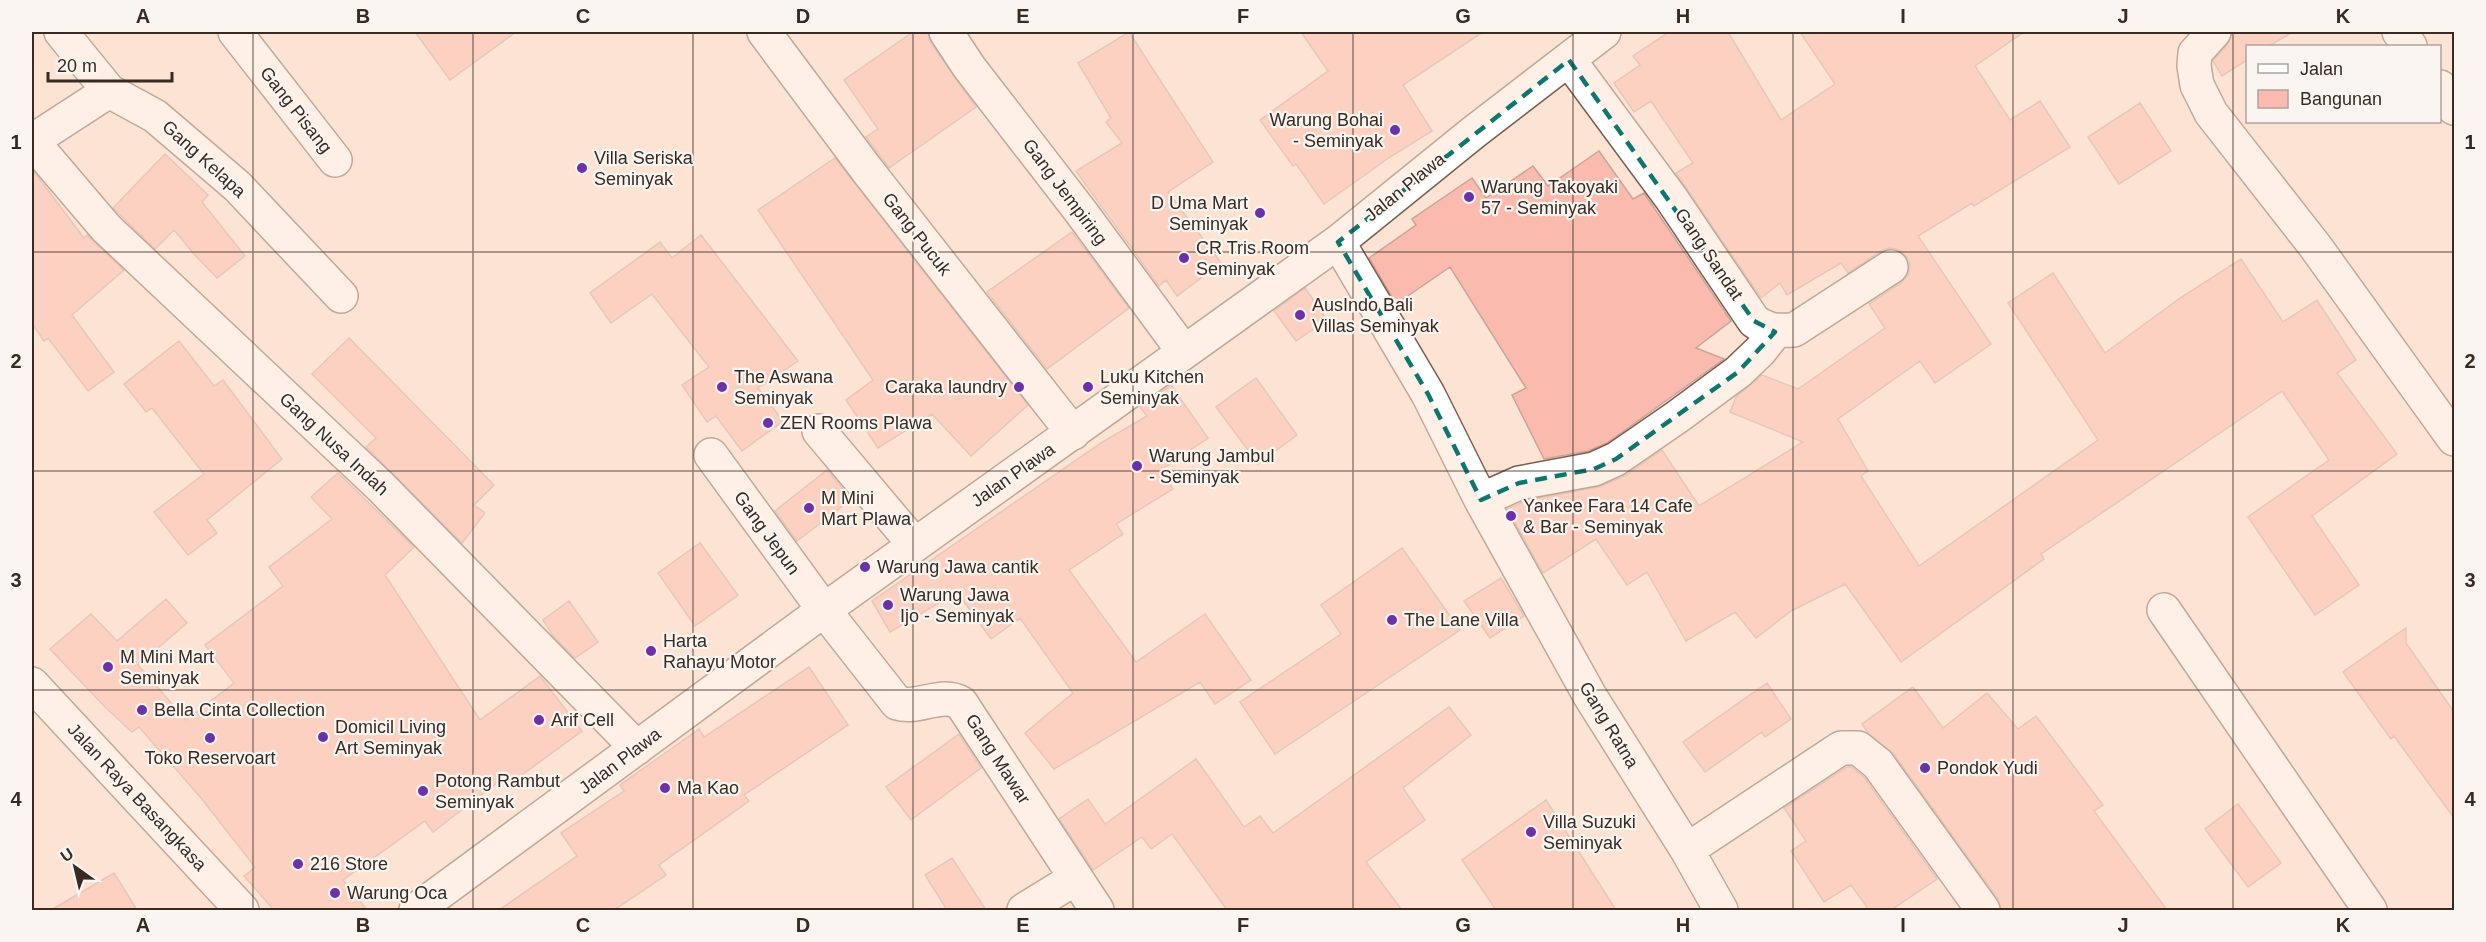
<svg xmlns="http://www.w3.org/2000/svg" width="2486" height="942" font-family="Arial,sans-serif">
	<rect width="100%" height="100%" fill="#fde3d3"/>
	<path fill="#fabbae" stroke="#c9a49d" stroke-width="1.5" d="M415,32H516L450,80Z
		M913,32H928L930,42L976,107L889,168L866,137L878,129L844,80Z
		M1129,32L1213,162L1168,192L1221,263L1177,296L1166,280L1159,286L1076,171L1122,143L1106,122L1111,118L1078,63Z
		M1301,32H1483L1403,85L1432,131L1390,157L1324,204L1296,164L1293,166L1260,120L1328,71Z
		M1669,32H1728L1781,120L1835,84L1800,32H2024L1975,66L2010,120L2040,101L2070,147L1974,206L1972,203L1918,236L1991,344L1935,383L1920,361L1838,419L1868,471L1861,476L1919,566L2098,440L2008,303L2053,273L2105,353L2180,298L2241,259L2283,322L2317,300L2356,360L2337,373L2397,454L2312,516L2359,585L2315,615L2248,517L2329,460L2282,391L2041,554L2044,559L1901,662L1845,584L1791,611L1756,638L1735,612L1686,641L1647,572L1627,585L1596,539L1543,573L1507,509L1525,501L1602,486L1626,475L1662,450L1699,506L1803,442L1730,412L1736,397L1762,375L1798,389L1885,328L1869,304L1901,283L1908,275L1910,265L1906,256L1899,250L1889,248L1881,251L1848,273L1841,263L1787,295L1780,283L1761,298L1676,173L1693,163L1651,101L1634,112L1614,83L1640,65L1633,56Z
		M2232,32H2293L2269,46H2247V60L2222,76L2213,61L2228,44Z
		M2140,103L2171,151L2119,184L2088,137Z
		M1599,151L1633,199L1644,193L1731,321L1696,348L1724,359L1607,443L1588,451L1544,459L1512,395L1526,388L1450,267L1396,304L1369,258L1416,225L1412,219L1472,178L1486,198L1533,166L1548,186Z
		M165,154L208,195L202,202L245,256L217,278L194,254L174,230L155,249L113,208Z
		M835,158L1028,405L971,456L932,414L878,448L846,400L873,380L758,210Z
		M32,169L84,238L87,235L124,270L72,315L114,372L88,391L48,338L44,341L32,324Z
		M1072,232L1129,308L1047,369L987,292Z
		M701,235L798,361L758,388L783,421L742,451L716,416L707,422L682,385L709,367L652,294L611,323L590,293L660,242L672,258Z
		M1305,288L1327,320L1296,341L1274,311Z
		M349,338L494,485L474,505L485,513L462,543L366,447L376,438L312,374Z
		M179,341L214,386L223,380L282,459L207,520L217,533L188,555L154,512L204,474L152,408L146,412L124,384Z
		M1256,378L1297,435L1258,464L1216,407Z
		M1171,385L1208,438L1161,470L1173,489L1116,524L1123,534L1069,570L1136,662L1205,614L1251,680L1215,704L1200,682L1054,769L1025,733L1073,693L1020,618L991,639L957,592L890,632L872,601L1101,443L1147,416L1140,407Z
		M827,470L852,499L797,541L775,511Z
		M338,473L414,547L385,575L480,720L540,676L582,731L508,785L503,778L433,832L425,821L343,880L367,910H274L244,876L255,867L201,798L139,727L132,732L105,707L50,649L91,614L117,641L166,599L187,623L138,665L186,720L234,683L205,645L283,586L269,567L332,519L311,497Z
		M700,543L738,595L695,626L658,573Z
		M1402,548L1460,630L1275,754L1240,702L1341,634L1321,605Z
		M1501,578L1524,616L1490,638L1464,601Z
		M569,601L598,642L575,658L554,637L543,620Z
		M2406,628V643L2454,712V818L2394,736L2391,739L2343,672Z
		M809,667L848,725L744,795L749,801L659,865L666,875L614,910H499L577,856L561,833L624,791L620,785L699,729L704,737Z
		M1767,683L1791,719L1765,737L1762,732L1705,772L1683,742Z
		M1913,687L1943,728L1987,693L2018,729L2036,716L2103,805L2094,811L2167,910H2001L1998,899L1893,753L1868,733L1862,724Z
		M1449,707L1471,735L1403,788L1425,820L1366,862L1402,910H1227L1172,834L1151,849L1142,837L1093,870L1059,819L1088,799L1105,824L1196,759L1244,827L1260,816L1273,833Z
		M959,734L981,768L911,820L886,787Z
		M1847,767H1851L1864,777L1937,879L1891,910H1869L1851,885L1824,902L1791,851L1806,841L1784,808Z
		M1546,800L1616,910H1496L1462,860Z
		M2238,804L2281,863L2248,887L2205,829Z
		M952,858L986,910H947L925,875Z
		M114,873L137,910H51Z"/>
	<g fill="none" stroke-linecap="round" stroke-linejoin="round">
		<g stroke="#7b5f4d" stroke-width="36">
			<path id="minor" d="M61,32L109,91L155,116L237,186L341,296
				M235,32L335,160
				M764,32L867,170L1073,433
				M946,32L969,67L1081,212L1184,352
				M2214,32L2195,53L2194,66L2197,85L2211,113L2315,246L2454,439
				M2399,32L2410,46
				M1569,60L1671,198L1754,321C1768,331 1777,331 1794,330L1891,267
				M2440,87L2454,108
				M32,141L106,228L381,487L637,748
				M32,141L109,91
				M1338,242L1428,394L1481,500L1590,696L1687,850L1841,748H1858L1878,764L1983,910
				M819,431L915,545
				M711,455L824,610L897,703C919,710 941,691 961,703L1097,910
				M1481,500L1519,483L1594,469L1616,459L1677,417L1738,372L1760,351L1775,332
				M2164,610L2370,910
				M1687,850L1721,910
				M416,910L824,610L1338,242L1474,132L1604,32
				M1024,910L1076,878"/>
		</g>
		<g stroke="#7b5f4d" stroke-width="36">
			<path id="secondary" d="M32,684L242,910"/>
		</g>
		<use href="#minor" stroke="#fff" stroke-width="33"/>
		<use href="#secondary" stroke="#fff" stroke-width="33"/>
	</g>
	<path d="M0 0H2486V942H0ZM1569,60L1754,321L1775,332L1738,372L1616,459L1594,469L1519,483L1481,500L1428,394L1338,242Z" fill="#fde3d3" fill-opacity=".55" fill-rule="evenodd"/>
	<path fill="none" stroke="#0f766e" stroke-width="4.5" stroke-dasharray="12 8" stroke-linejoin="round" d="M1569,60L1754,321L1775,332L1738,372L1616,459L1594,469L1519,483L1481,500L1428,394L1338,242Z"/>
	<path fill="none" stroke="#372b23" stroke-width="1.5" stroke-opacity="0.55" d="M253,32V910M473,32V910M693,32V910M913,32V910M1133,32V910M1353,32V910M1573,32V910M1793,32V910M2013,32V910M2233,32V910M32,252H2454M32,471H2454M32,690H2454"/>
	<g fill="#6b32a8" stroke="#fbf5f1" stroke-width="2">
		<circle cx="1395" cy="130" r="6"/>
		<circle cx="582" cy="168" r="6"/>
		<circle cx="1469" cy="197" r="6"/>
		<circle cx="1260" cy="213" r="6"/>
		<circle cx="1184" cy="258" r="6"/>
		<circle cx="1300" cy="315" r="6"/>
		<circle cx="722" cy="387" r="6"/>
		<circle cx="1019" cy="387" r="6"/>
		<circle cx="1088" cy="387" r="6"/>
		<circle cx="768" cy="423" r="6"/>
		<circle cx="1137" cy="466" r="6"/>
		<circle cx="809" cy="508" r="6"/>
		<circle cx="1511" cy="516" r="6"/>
		<circle cx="865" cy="567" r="6"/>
		<circle cx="888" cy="605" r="6"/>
		<circle cx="1392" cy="620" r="6"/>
		<circle cx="651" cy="651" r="6"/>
		<circle cx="108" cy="667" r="6"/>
		<circle cx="142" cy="710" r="6"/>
		<circle cx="539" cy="720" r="6"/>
		<circle cx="323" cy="737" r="6"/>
		<circle cx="210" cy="738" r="6"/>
		<circle cx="1925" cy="768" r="6"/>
		<circle cx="665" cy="788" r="6"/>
		<circle cx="423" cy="791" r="6"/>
		<circle cx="1531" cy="832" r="6"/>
		<circle cx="298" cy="864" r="6"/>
		<circle cx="335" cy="893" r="6"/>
	</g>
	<g text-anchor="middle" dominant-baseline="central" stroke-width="4.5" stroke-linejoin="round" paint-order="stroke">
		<g font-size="18" fill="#372b23" stroke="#fbf5f1">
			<text transform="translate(296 110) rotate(52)">Gang Pisang</text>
			<text transform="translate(204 159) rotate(42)">Gang Kelapa</text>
			<text transform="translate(1405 187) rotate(-39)">Jalan Plawa</text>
			<text transform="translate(1065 192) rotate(53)">Gang Jempiring</text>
			<text transform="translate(917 234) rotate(52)">Gang Pucuk</text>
			<text transform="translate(1709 254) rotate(56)">Gang Sandat</text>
			<text transform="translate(334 444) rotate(43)">Gang Nusa Indah</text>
			<text transform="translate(1013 475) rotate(-35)">Jalan Plawa</text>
			<text transform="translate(767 533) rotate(54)">Gang Jepun</text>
			<text transform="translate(1609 725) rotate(59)">Gang Ratna</text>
			<text transform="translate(998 759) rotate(57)">Gang Mawar</text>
			<text transform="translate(620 761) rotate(-37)">Jalan Plawa</text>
			<text transform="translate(137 797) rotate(47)">Jalan Raya Basangkasa</text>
		</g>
		<g font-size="18" fill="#372b23" stroke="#fbf5f1" text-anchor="start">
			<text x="1383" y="120" text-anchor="end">Warung Bohai<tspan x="1383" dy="21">- Seminyak</tspan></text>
			<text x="594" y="158">Villa Seriska<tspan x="594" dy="21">Seminyak</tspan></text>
			<text x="1481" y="187">Warung Takoyaki<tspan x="1481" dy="21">57 - Seminyak</tspan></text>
			<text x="1248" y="203" text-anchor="end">D Uma Mart<tspan x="1248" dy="21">Seminyak</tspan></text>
			<text x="1196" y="248">CR Tris Room<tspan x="1196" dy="21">Seminyak</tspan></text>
			<text x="1312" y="305">AusIndo Bali<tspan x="1312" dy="21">Villas Seminyak</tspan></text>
			<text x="734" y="377">The Aswana<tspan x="734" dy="21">Seminyak</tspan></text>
			<text x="1100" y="377">Luku Kitchen<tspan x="1100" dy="21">Seminyak</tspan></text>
			<text x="1007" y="387" text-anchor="end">Caraka laundry</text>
			<text x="780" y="423">ZEN Rooms Plawa</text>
			<text x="1149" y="456">Warung Jambul<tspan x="1149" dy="21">- Seminyak</tspan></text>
			<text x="821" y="498">M Mini<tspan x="821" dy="21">Mart Plawa</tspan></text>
			<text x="1523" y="506">Yankee Fara 14 Cafe<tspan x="1523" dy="21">&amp; Bar - Seminyak</tspan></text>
			<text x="877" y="567">Warung Jawa cantik</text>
			<text x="900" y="595">Warung Jawa<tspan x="900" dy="21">Ijo - Seminyak</tspan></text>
			<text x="1404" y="620">The Lane Villa</text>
			<text x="663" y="641">Harta<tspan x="663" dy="21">Rahayu Motor</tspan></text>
			<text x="120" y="657">M Mini Mart<tspan x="120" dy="21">Seminyak</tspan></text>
			<text x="154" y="710">Bella Cinta Collection</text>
			<text x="551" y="720">Arif Cell</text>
			<text x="335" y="727">Domicil Living<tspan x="335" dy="21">Art Seminyak</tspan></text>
			<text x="210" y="758" text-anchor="middle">Toko Reservoart</text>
			<text x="1937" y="768">Pondok Yudi</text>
			<text x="435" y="781">Potong Rambut<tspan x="435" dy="21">Seminyak</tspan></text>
			<text x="677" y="788">Ma Kao</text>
			<text x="1543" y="822">Villa Suzuki<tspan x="1543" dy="21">Seminyak</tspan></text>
			<text x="310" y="864">216 Store</text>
			<text x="347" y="893">Warung Oca</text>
		</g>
	</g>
	<rect width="2486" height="942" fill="none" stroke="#fbf5f1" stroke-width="66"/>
	<rect x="2246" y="45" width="195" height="78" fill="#fbf5f1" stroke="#ada49f" stroke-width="1.5"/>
	<rect x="2258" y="64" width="30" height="9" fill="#ffffff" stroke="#ada49f" stroke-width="1.5"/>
	<text x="2300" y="75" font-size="18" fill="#372b23">Jalan</text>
	<rect x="2258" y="90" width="30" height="18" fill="#fabbae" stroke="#ada49f" stroke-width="1.5"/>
	<text x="2300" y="105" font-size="18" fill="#372b23">Bangunan</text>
	<g transform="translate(75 867) rotate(326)" stroke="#fbf5f1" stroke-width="4.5" paint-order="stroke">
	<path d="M0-4.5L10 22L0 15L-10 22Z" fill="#372b23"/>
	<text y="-9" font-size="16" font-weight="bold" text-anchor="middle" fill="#372b23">U</text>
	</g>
	<path d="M48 72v9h124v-9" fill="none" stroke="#372b23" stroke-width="3"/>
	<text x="57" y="72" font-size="18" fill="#372b23" stroke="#fbf5f1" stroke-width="4.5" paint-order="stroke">20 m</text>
	<rect x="33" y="33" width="2420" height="876" fill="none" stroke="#372b23" stroke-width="2"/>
	<g font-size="20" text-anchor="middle" font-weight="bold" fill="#372b23">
		<text x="143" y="23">A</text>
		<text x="363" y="23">B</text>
		<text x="583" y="23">C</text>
		<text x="803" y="23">D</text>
		<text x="1023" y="23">E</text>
		<text x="1243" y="23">F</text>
		<text x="1463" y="23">G</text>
		<text x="1683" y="23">H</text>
		<text x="1903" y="23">I</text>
		<text x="2123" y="23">J</text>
		<text x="2343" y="23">K</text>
		<text x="16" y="149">1</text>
		<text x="2470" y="149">1</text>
		<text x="16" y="368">2</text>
		<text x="2470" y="368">2</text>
		<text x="16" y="587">3</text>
		<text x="2470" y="587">3</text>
		<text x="16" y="806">4</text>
		<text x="2470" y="806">4</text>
		<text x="143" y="932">A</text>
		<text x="363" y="932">B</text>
		<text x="583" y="932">C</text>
		<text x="803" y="932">D</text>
		<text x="1023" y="932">E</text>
		<text x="1243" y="932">F</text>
		<text x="1463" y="932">G</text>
		<text x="1683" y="932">H</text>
		<text x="1903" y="932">I</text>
		<text x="2123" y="932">J</text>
		<text x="2343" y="932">K</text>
	</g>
</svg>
